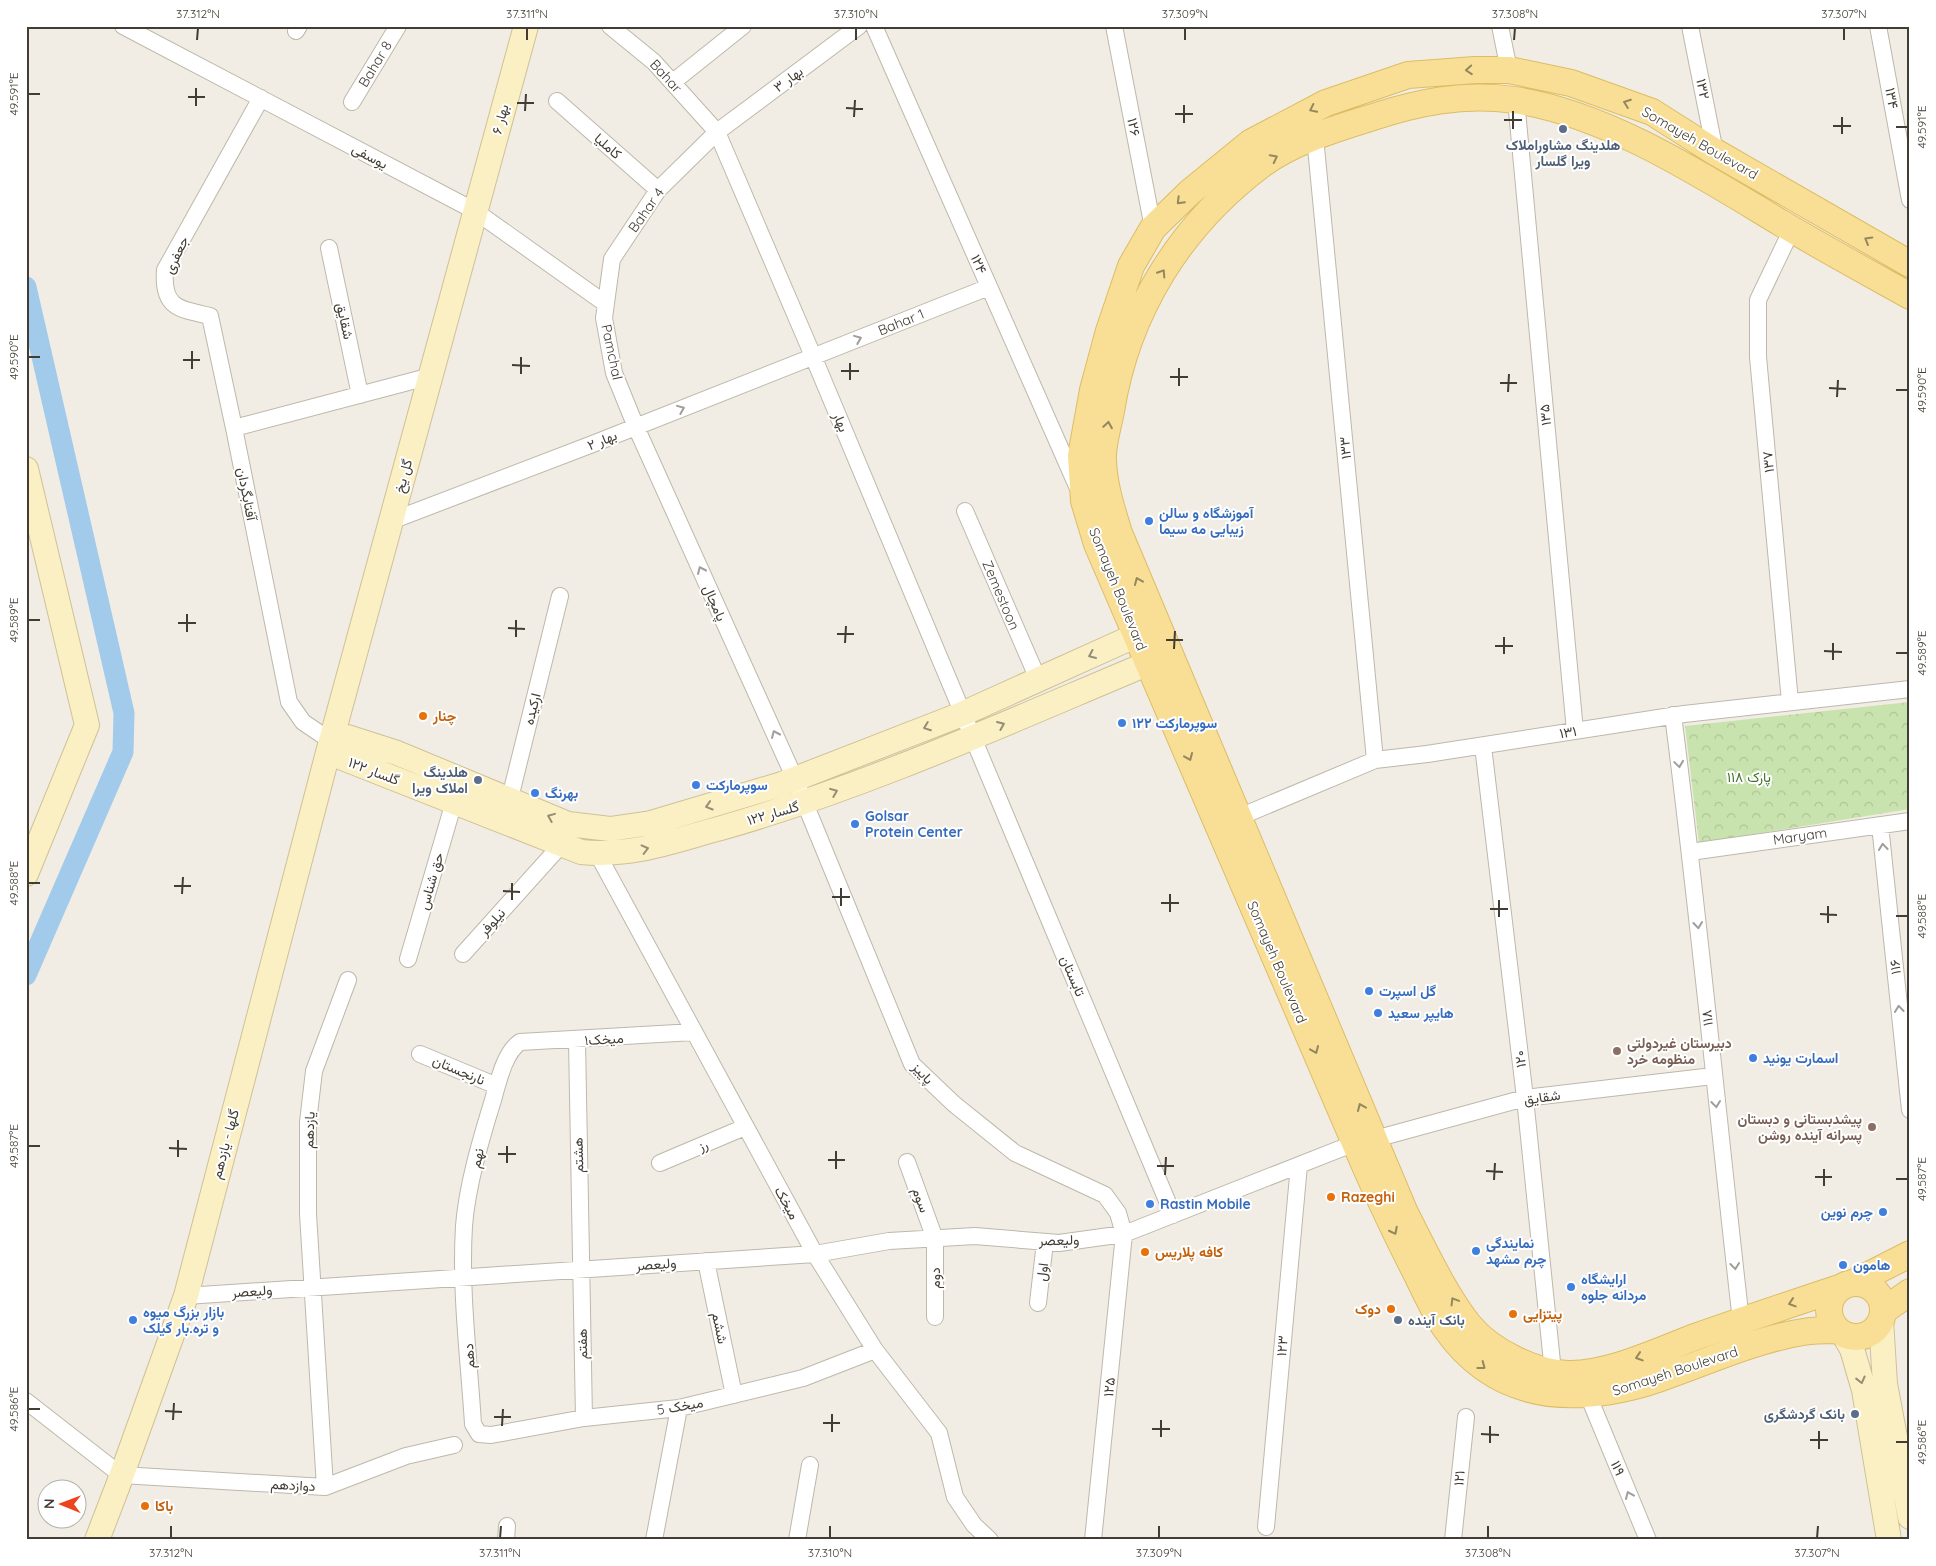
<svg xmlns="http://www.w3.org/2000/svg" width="1936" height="1566" font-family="Quicksand,Vazirmatn,sans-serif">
	<defs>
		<pattern id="park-crowns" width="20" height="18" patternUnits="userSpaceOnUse" patternTransform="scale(1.25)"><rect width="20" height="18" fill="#c9e3ae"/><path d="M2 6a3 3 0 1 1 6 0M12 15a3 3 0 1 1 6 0" fill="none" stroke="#aec496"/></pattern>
	</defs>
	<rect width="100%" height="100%" fill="#f1ede4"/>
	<path fill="url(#park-crowns)" d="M1910,702V809L1699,843L1685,726Z"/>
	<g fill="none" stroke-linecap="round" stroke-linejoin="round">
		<path stroke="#a2cbeb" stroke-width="21" d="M26,287L124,713L123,752L26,975"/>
		<g stroke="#beb8aa" stroke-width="18">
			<path id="street" d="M123,26L475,211L606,304
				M610,26L654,62L717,132L813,356L1173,1215
				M859,26L717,132L658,190L612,259L604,318L614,373L636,427L795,779L912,1064L954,1104L1015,1153L1105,1195L1118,1213L1124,1234L1093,1540
				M874,26L1077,486
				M1114,26L1153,228
				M1500,26L1509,70
				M1690,26L1715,152
				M1878,26L1910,200
				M296,31L299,26
				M673,82L743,26
				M1516,100L1575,731
				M557,101L658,190
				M352,102L398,26
				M1315,137L1375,760
				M329,248L360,395
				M234,428L210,316C179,309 162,308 165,270L261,98
				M965,511L1038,679
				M391,521L590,445L989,287
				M1790,702L1758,357V300L1792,229
				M1673,715C1699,917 1718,1119 1741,1321
				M331,741L303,722L289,702L234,428L431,376
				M1483,746L1525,1098L1553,1372
				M507,810L560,596
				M1237,818L1375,760L1427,754L1684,714L1910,689
				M1880,825L1910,1110
				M1690,852L1910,821
				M597,853L815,1254L875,1350L939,1433L955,1497L974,1525L990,1540
				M463,954L562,844
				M408,959L454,802
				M694,1032L520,1042C504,1053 498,1083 493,1100C481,1139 467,1186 464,1226C460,1292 469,1359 473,1424L479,1434L491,1435L584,1418L679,1408L803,1378L875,1350
				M577,1041L584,1418
				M420,1054L497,1086
				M1375,1139L1525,1098L1713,1076
				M907,1162L935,1239V1317
				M660,1163L745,1127
				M706,1261L734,1395
				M186,1296L815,1254L889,1241L975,1236L1059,1243L1124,1234L1355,1143
				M1038,1303L1045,1242
				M1588,1395L1648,1540
				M26,1401L121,1475L325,1487L308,1214V1122L314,1071L348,980
				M325,1487L406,1456L454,1445
				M1266,1527L1299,1165
				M506,1540L507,1526
				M654,1540L679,1408
				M797,1540L810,1465
				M1453,1540L1466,1417"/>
		</g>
		<g stroke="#cfc196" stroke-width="26">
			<path id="secondary" d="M26,469L87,725L26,874
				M331,741L340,757L581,852C632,857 672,841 721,828C868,786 1008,722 1149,663
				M331,741L347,737L397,753L568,824L610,829L651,823L782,784L962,714L1137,635
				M1881,1320L1885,1384L1910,1517
				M1844,1335L1852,1349L1864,1390L1889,1540
				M97,1540L117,1488L186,1296L331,741L526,26"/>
		</g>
		<g stroke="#dcbd66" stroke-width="28">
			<path id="primary" d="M1855,1282L1910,1254
				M1829 1310a27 27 0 1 1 54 0a27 27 0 1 1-54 0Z
				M1839,1288C1791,1304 1743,1320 1695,1337C1658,1351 1608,1375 1568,1374C1535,1373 1490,1351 1469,1325C1445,1295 1423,1248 1405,1213L1119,533C1112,510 1104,486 1103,461C1102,445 1108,427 1111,411C1127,311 1180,226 1261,165C1290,143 1334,129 1370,118C1418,102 1463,93 1514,100C1606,113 1703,176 1781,223C1823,248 1867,272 1910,296
				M1883,1311L1910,1292
				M1837,1330C1826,1330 1814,1330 1803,1332C1752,1340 1698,1366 1649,1382C1571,1405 1497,1401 1446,1329C1434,1312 1425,1291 1416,1273C1394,1230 1374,1187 1355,1143L1097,544L1084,501L1081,456L1093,390L1109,331L1131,266L1153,228L1190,192L1250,143L1326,103L1408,75L1475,70H1509L1571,83L1652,112L1715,152L1910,264"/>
		</g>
		<use href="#street" stroke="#fff" stroke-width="16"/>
		<use href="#secondary" stroke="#fbf0c3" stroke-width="24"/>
		<use href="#primary" stroke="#f8df95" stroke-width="26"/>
	</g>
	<defs><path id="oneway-chevron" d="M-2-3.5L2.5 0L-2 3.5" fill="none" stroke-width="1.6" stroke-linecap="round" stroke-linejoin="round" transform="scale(1.25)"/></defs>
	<g stroke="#948660">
		<use href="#oneway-chevron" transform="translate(1469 70) rotate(176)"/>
		<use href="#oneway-chevron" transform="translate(1627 103) rotate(-160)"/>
		<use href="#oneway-chevron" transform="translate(1313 109) rotate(154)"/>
		<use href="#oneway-chevron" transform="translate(1274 158) rotate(-27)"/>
		<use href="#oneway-chevron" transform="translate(1180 201) rotate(135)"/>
		<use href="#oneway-chevron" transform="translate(1868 240) rotate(-150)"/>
		<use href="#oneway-chevron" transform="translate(1162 273) rotate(-57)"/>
		<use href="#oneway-chevron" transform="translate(1108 425) rotate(-81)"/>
		<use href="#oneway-chevron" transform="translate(1138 581) rotate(-113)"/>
		<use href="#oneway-chevron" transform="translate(1189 757) rotate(67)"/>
		<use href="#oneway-chevron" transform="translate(1315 1050) rotate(67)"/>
		<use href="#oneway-chevron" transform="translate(1361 1107) rotate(-113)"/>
		<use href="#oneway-chevron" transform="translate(1394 1231) rotate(63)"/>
		<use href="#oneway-chevron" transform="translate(1454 1301) rotate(-121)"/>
		<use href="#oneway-chevron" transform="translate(1792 1303) rotate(162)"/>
		<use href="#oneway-chevron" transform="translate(1639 1357) rotate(162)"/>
		<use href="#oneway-chevron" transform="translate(1482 1366) rotate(37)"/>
	</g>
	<g stroke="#a09e9a">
		<use href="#oneway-chevron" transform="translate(858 339) rotate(-22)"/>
		<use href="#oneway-chevron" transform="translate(681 409) rotate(-22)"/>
		<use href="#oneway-chevron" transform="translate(701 570) rotate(-114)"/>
		<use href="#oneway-chevron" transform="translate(775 734) rotate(-114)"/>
		<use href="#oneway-chevron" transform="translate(1679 764) rotate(82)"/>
		<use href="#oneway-chevron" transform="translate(1883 847) rotate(-96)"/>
		<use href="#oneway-chevron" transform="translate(1698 925) rotate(84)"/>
		<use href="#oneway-chevron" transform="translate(1899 1009) rotate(-96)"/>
		<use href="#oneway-chevron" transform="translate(1716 1104) rotate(83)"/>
		<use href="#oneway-chevron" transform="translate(1735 1266) rotate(83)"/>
		<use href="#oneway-chevron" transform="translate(1629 1495) rotate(-113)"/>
	</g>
	<g stroke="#958e74">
		<use href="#oneway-chevron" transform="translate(1092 655) rotate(156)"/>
		<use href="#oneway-chevron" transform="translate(1001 725) rotate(-23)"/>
		<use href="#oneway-chevron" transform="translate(927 727) rotate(159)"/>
		<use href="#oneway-chevron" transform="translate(834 792) rotate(-22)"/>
		<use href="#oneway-chevron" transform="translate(709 806) rotate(163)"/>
		<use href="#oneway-chevron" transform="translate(551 817) rotate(-158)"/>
		<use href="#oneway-chevron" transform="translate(645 849) rotate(-14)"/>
		<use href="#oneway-chevron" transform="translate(1861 1380) rotate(76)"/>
	</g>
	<path fill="none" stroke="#423d34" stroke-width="2" d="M197,40L198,28M527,40V28M856,40V28M1185,40V28M1514,40L1515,28M1844,40V28M28,94H40M188,97H205M517,103H534M196,106V88M846,108L863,109M525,111L526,94M1175,114H1193M854,117L855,100M1504,120H1522M1184,123V105M1833,126H1851M1896,127H1908M1513,129V111M1842,134V117M28,357H40M183,360H200M512,365L530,366M192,369V351M841,371H859M521,374V357M1170,377H1188M850,380V363M1500,383H1517M1179,386V368M1829,388L1846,389M1896,390H1908M1508,392L1509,374M1837,397L1838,380M28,620H40M178,623H196M508,628L525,629M187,632V614M837,634H854M516,637V620M1166,640H1183M845,643L846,626M1495,646H1513M1174,649L1175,631M1824,651L1842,652M1896,653H1908M1504,654V637M1833,660V643M28,883H40M174,886H191M503,891L520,892M182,894L183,877M832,897H850M512,900V883M1161,903H1179M841,906V888M1490,909H1508M1170,912V894M1820,914L1837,915M1896,916H1908M1499,917V900M1828,923V906M28,1146H40M169,1148L187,1149M498,1154H516M178,1157V1140M828,1160H845M507,1163V1146M1157,1166H1174M836,1169V1151M1486,1171L1503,1172M1165,1175L1166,1157M1815,1177H1832M1896,1179H1908M1494,1180L1495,1163M1824,1186V1169M28,1409H40M165,1411L182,1412M494,1417H511M173,1420L174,1403M823,1423H840M502,1426L503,1409M1152,1429H1170M832,1432V1414M1481,1434L1499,1435M1161,1437V1420M1810,1440H1828M1896,1442H1908M1490,1443V1426M1819,1449V1431M171,1538V1526M500,1538L501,1526M830,1538V1526M1159,1538V1526M1488,1538V1526M1817,1538L1818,1526"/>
	<g fill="#5c6f8a" stroke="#fff" stroke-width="2">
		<circle cx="1563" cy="129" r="5"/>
		<circle cx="478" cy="780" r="5"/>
		<circle cx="1398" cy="1320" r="5"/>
		<circle cx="1855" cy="1414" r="5"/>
	</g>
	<g fill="#3f7fe0" stroke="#fff" stroke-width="2">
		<circle cx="1149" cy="521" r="5"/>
		<circle cx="1122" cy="723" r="5"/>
		<circle cx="696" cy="785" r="5"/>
		<circle cx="535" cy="793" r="5"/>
		<circle cx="855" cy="824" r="5"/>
		<circle cx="1369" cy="991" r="5"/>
		<circle cx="1378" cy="1013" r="5"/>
		<circle cx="1753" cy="1058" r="5"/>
		<circle cx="1150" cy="1204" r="5"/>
		<circle cx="1883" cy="1212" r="5"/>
		<circle cx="1476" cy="1251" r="5"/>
		<circle cx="1843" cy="1265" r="5"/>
		<circle cx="1571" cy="1287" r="5"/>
		<circle cx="133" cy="1320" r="5"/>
	</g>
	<g fill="#e8710a" stroke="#fff" stroke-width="2">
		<circle cx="423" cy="716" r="5"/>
		<circle cx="1331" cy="1197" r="5"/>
		<circle cx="1145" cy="1252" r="5"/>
		<circle cx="1391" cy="1309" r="5"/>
		<circle cx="1513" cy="1314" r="5"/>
		<circle cx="145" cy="1506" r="5"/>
	</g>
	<g fill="#8d6e63" stroke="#fff" stroke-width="2">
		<circle cx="1617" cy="1051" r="5"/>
		<circle cx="1872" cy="1127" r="5"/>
	</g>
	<g text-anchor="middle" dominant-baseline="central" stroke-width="4" stroke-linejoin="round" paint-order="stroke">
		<g font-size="14" fill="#423d34" stroke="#fff">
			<text transform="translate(375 64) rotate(-59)">Bahar 8</text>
			<text transform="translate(666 76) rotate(47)">Bahar</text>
			<text transform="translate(788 79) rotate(-37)">بهار ۳</text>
			<text transform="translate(1703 89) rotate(79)">۱۳۲</text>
			<text transform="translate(1892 98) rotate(80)">۱۳۴</text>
			<text transform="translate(500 119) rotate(-75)">بهار ۶</text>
			<text transform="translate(1134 127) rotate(79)">۱۲۶</text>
			<text transform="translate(1700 143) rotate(30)">Somayeh Boulevard</text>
			<text transform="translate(608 146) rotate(41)">کاملیا</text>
			<text transform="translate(370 156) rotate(28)">یوسفی</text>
			<text transform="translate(646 210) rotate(-55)">Bahar 4</text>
			<text transform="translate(176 255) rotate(-65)">جعفری</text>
			<text transform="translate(979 264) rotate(66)">۱۲۴</text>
			<text transform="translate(345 321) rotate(78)">شقایق</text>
			<text transform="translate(901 322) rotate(-22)">Bahar 1</text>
			<text transform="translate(612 352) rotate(78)">Pamchal</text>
			<text transform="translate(1545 415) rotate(-95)">۱۳۵</text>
			<text transform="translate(841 422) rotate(67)">بهار</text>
			<text transform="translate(602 440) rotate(-22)">بهار ۲</text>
			<text transform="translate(1345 448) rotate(-95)">۱۳۳</text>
			<text transform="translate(1768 462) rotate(-95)">۱۳۷</text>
			<text transform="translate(403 476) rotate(-75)">گل یخ</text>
			<text transform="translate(247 494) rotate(79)">آفتابگردان</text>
			<text transform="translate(1118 589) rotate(68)">Somayeh Boulevard</text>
			<text transform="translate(1001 595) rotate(67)">Zemestoon</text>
			<text transform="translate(715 603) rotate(66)">پامچال</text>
			<text transform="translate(532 709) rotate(-76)">ارکیده</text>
			<text transform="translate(1568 732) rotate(-9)">۱۳۱</text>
			<text transform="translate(374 771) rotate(21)">گلسار ۱۲۲</text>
			<text transform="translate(773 813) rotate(-16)">گلسار ۱۲۲</text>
			<text transform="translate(1800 836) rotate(-8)">Maryam</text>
			<text transform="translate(431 881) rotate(-74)">حق شناس</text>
			<text transform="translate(492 922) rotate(-48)">نیلوفر</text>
			<text transform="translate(1277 962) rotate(67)">Somayeh Boulevard</text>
			<text transform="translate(1895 967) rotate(-96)">۱۱۶</text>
			<text transform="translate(1073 976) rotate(67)">تابستان</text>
			<text transform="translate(1707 1018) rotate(-96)">۱۱۸</text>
			<text transform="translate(604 1039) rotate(-4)">میخک۱</text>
			<text transform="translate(1520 1059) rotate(-97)">۱۲۰</text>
			<text transform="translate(459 1070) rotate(23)">نارنجستان</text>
			<text transform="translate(923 1073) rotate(47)">پاییز</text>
			<text transform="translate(1542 1097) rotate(-8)">شقایق</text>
			<text transform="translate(309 1130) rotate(-88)">یازدهم</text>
			<text transform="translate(225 1144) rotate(-75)">گلها - یازدهم</text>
			<text transform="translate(703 1145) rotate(-23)">رز</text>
			<text transform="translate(578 1155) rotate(-91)">هشتم</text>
			<text transform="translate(477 1158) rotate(-78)">نهم</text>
			<text transform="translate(921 1200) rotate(70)">سوم</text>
			<text transform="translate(787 1203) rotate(61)">میخک</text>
			<text transform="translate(1059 1240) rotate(-1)">ولیعصر</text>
			<text transform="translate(656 1264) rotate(-4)">ولیعصر</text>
			<text transform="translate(1042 1272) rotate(-83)">اول</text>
			<text transform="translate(935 1278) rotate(-90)">دوم</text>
			<text transform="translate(252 1291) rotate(-4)">ولیعصر</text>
			<text transform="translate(720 1328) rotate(78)">ششم</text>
			<text transform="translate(582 1344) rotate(-91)">هفتم</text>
			<text transform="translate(1282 1346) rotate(-85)">۱۲۳</text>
			<text transform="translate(469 1356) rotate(-94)">دهم</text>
			<text transform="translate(1675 1371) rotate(-18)">Somayeh Boulevard</text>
			<text transform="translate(1109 1387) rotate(-84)">۱۲۵</text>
			<text transform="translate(680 1406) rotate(-10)">میخک 5</text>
			<text transform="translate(1618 1468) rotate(67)">۱۱۹</text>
			<text transform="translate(1459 1478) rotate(-84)">۱۲۱</text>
			<text transform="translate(293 1485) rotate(3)">دوازدهم</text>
		</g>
		<g font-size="14" font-weight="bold" fill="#4e5e75" stroke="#fff" text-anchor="end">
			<text x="1563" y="145" text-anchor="middle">هلدینگ مشاوراملاک<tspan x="1563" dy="16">ویرا گلسار</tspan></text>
			<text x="468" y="772">هلدینگ<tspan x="468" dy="16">املاک ویرا</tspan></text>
			<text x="1408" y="1320" text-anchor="start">بانک آینده</text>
			<text x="1845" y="1414">بانک گردشگری</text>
		</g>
		<g font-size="14" font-weight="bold" fill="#366cbe" stroke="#fff" text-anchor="start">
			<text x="1159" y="513">آموزشگاه و سالن<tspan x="1159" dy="16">زیبایی مه سیما</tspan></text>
			<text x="1132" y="723">سوپرمارکت ۱۲۲</text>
			<text x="706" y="785">سوپرمارکت</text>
			<text x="545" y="793">بهرنگ</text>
			<text x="865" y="816">Golsar<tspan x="865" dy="16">Protein Center</tspan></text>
			<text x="1379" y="991">گل اسپرت</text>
			<text x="1388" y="1013">هایپر سعید</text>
			<text x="1763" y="1058">اسمارت یونید</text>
			<text x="1160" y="1204">Rastin Mobile</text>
			<text x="1873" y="1212" text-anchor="end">چرم نوین</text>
			<text x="1486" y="1243">نمایندگی<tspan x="1486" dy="16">چرم مشهد</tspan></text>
			<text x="1853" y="1265">هامون</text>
			<text x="1581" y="1279">ارایشگاه<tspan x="1581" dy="16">مردانه جلوه</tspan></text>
			<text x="143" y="1312">بازار بزرگ میوه<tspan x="143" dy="16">و تره.بار گیلک</tspan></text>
		</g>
		<g font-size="14" font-weight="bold" fill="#c56008" stroke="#fff" text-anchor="start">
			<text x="433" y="716">چنار</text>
			<text x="1341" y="1197">Razeghi</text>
			<text x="1155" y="1252">کافه پلاریس</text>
			<text x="1381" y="1309" text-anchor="end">دوک</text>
			<text x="1523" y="1314">پیتزایی</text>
			<text x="155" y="1506">باکا</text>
		</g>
		<g font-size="14" fill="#43702b" stroke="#fff">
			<text x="1749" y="777">پارک ۱۱۸</text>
		</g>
		<g font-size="14" font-weight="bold" fill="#785e54" stroke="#fff" text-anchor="start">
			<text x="1627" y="1043">دبیرستان غیردولتی<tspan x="1627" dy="16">منظومه خرد</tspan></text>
			<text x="1862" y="1119" text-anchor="end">پیشدبستانی و دبستان<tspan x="1862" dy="16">پسرانه آینده روشن</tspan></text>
		</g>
	</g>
	<rect width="1936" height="1566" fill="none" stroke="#ffffff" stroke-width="55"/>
	<g transform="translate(62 1504) rotate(271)"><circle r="24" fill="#ffffff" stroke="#b3b1ae"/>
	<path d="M0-4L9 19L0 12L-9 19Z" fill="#ee441d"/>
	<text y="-8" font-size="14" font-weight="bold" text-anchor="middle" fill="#423d34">N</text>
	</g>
	<rect x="28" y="28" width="1880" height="1510" fill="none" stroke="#423d34" stroke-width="2"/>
	<g font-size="12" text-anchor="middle" fill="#423d34">
		<text x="198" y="18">37.312°N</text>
		<text x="527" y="18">37.311°N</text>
		<text x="856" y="18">37.310°N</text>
		<text x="1185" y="18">37.309°N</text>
		<text x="1515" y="18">37.308°N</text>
		<text x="1844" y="18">37.307°N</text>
		<text transform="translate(14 94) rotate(-90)" y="4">49.591°E</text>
		<text transform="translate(1922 127) rotate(-90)" y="4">49.591°E</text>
		<text transform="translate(14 357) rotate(-90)" y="4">49.590°E</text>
		<text transform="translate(1922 390) rotate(-90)" y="4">49.590°E</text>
		<text transform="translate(14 620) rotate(-90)" y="4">49.589°E</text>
		<text transform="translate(1922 653) rotate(-90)" y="4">49.589°E</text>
		<text transform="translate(14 883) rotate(-90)" y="4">49.588°E</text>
		<text transform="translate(1922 916) rotate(-90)" y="4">49.588°E</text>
		<text transform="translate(14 1146) rotate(-90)" y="4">49.587°E</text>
		<text transform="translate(1922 1179) rotate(-90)" y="4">49.587°E</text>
		<text transform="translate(14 1409) rotate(-90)" y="4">49.586°E</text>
		<text transform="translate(1922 1442) rotate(-90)" y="4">49.586°E</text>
		<text x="171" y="1557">37.312°N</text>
		<text x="500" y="1557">37.311°N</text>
		<text x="830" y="1557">37.310°N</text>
		<text x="1159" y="1557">37.309°N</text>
		<text x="1488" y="1557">37.308°N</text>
		<text x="1817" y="1557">37.307°N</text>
	</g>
</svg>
